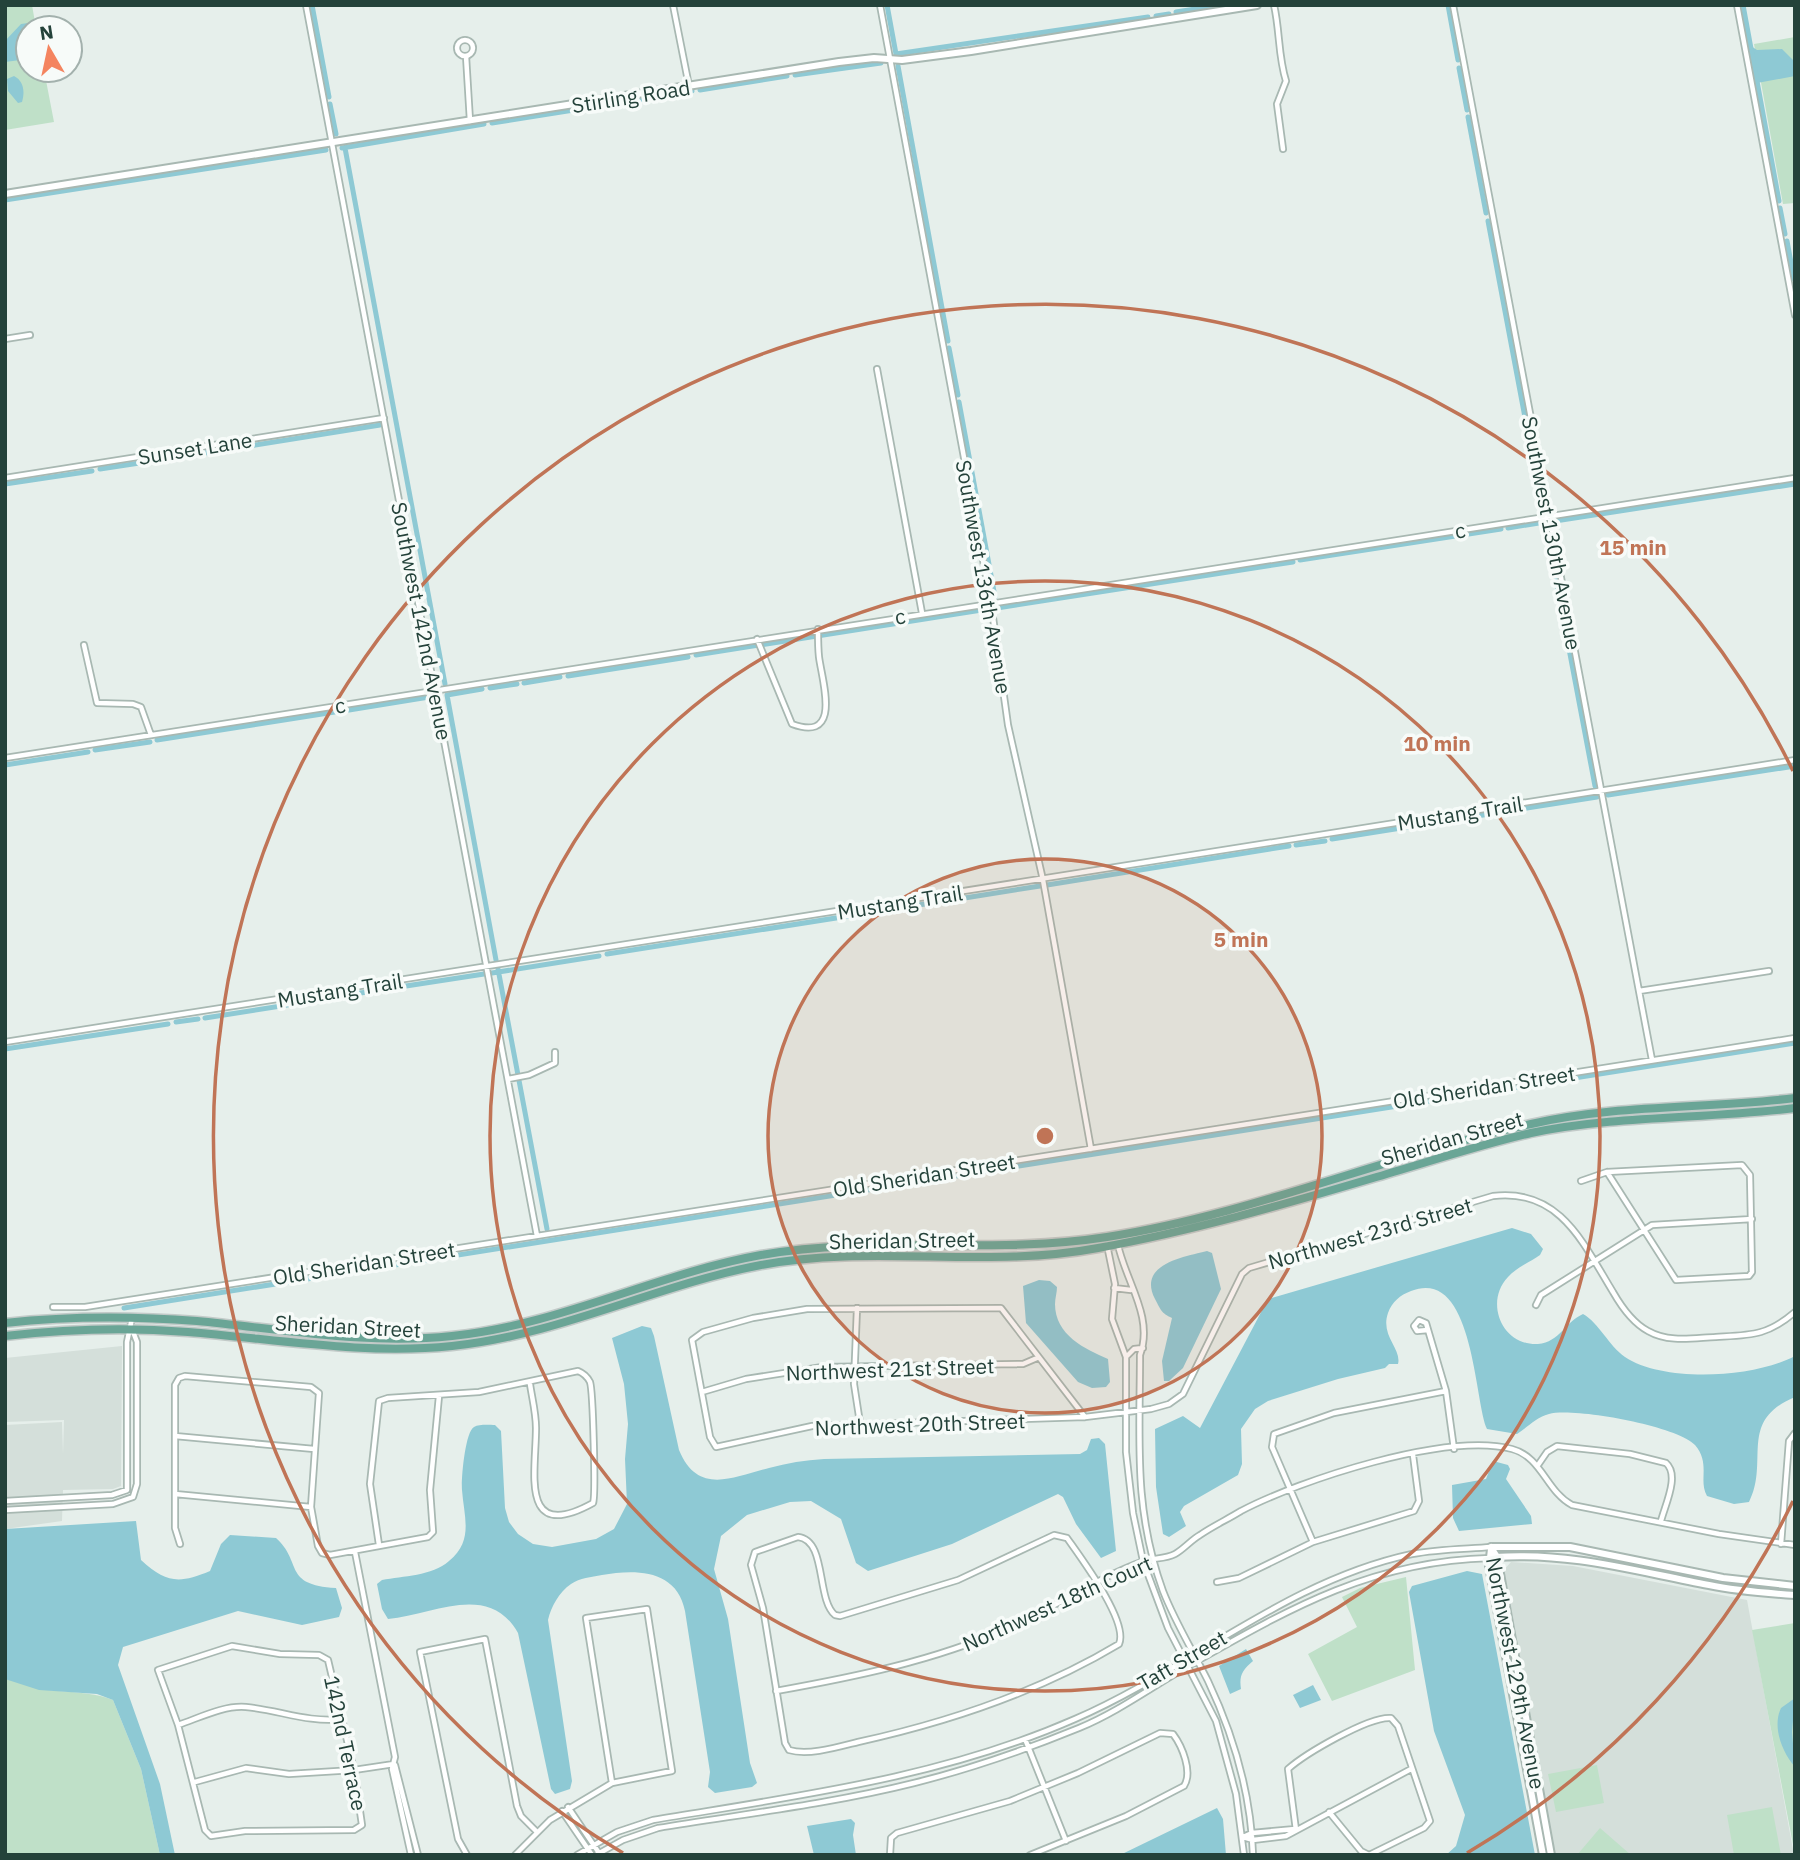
<svg xmlns="http://www.w3.org/2000/svg" width="1800" height="1860" font-family="'IBM Plex Sans',sans-serif">
	<rect width="100%" height="100%" fill="#e6efeb"/>
	<path fill="#d4dfda" d="M122,1346L121,1486L113,1489L63,1490L62,1521L5,1529V1425L62,1422L63,1454L64,1420L5,1422V1358Z
		M1511,1562L1573,1566L1747,1600L1794,1855H1555L1503,1571Z"/>
	<path fill="#bfe0c8" d="M5,5H32L36,28H28V70H44L54,122L5,130Z
		M1795,37V203L1783,204L1754,44Z
		M1406,1577L1415,1670L1332,1701L1308,1654L1357,1627L1342,1597L1360,1588Z
		M1795,1623V1855L1752,1630Z
		M11,1678C44,1697 80,1687 113,1700L141,1769L160,1855H5V1679Z
		M1597,1765L1604,1803L1556,1812L1548,1774Z
		M1772,1807L1781,1855H1734L1727,1815Z
		M1600,1828L1631,1855H1577Z"/>
	<path fill="#8ec9d4" d="M28,23V59L5,62V41L21,24Z
		M1751,46L1757,50L1782,49L1795,62V76L1757,83Z
		M14,76C24,81 25,92 22,102L18,103L8,91L7,79Z
		M1512,1228L1531,1234L1543,1249L1540,1255C1530,1262 1516,1268 1508,1277C1484,1302 1502,1346 1538,1344C1560,1342 1565,1322 1583,1314C1599,1323 1609,1346 1625,1357C1664,1383 1754,1378 1795,1356V1397C1737,1421 1770,1461 1749,1502L1734,1504L1707,1496C1698,1480 1711,1464 1695,1445C1678,1426 1573,1407 1549,1414C1535,1418 1528,1427 1517,1434L1487,1429C1474,1400 1474,1266 1411,1291C1400,1295 1392,1302 1388,1313C1380,1336 1402,1349 1398,1364H1389L1385,1368L1338,1379L1268,1401L1255,1409L1241,1429L1242,1464L1238,1475L1184,1506L1180,1512L1186,1526L1169,1537L1163,1534L1156,1487L1155,1429L1183,1416L1200,1428L1268,1299Z
		M1207,1251L1212,1253L1221,1289L1183,1368L1169,1381H1164L1162,1361L1172,1318C1161,1313 1161,1310 1155,1299C1137,1264 1184,1257 1207,1251Z
		M1039,1280L1050,1281L1057,1287C1057,1293 1055,1298 1055,1304C1055,1335 1085,1349 1108,1359L1110,1382L1106,1387L1092,1388L1078,1382L1026,1323L1023,1286Z
		M642,1326L651,1328L654,1336L679,1450C698,1496 733,1477 769,1468C787,1463 805,1460 824,1459L1080,1454L1087,1450L1091,1439L1099,1438L1105,1444L1116,1551L1101,1558L1076,1524L1063,1497L1058,1494L952,1544L868,1571L856,1563L841,1519L811,1501L790,1502L747,1515L721,1536L714,1569L728,1619L750,1763L757,1783L752,1787L715,1793L708,1787L710,1772L685,1611C677,1569 635,1569 602,1575C591,1577 580,1578 571,1584C559,1592 551,1607 548,1620L572,1781L570,1789L555,1794L551,1789L518,1633C489,1581 432,1615 388,1619L382,1609L377,1584L382,1580C403,1576 432,1576 449,1561C474,1541 464,1517 462,1490C461,1480 465,1432 474,1427C479,1424 489,1425 495,1425L501,1431L505,1508L509,1522L518,1534L533,1544L552,1547L596,1539L614,1529L627,1504L625,1459L628,1424L624,1384L612,1338Z
		M1493,1461L1508,1465L1510,1469L1506,1479L1531,1516L1532,1524L1459,1531L1453,1518L1452,1485L1486,1479Z
		M136,1521L141,1560C166,1583 179,1584 210,1571L221,1544L230,1535L276,1538C303,1562 282,1585 336,1588L342,1608L339,1617L302,1625L238,1611L123,1647L118,1665L160,1784L175,1855H160L141,1769L113,1700L97,1694L39,1690L5,1679V1529Z
		M1467,1571L1482,1574L1535,1855H1446L1456,1846L1465,1815L1434,1731L1409,1592L1412,1586Z
		M1246,1649L1253,1661C1242,1670 1239,1676 1241,1689L1230,1694L1219,1666Z
		M1313,1685L1321,1700L1300,1708L1293,1695Z
		M1795,1698L1792,1732L1795,1767C1782,1752 1772,1727 1781,1708Z
		M1217,1808L1223,1819L1226,1855H1120Z
		M851,1819L855,1823L853,1835L856,1855H814L807,1826Z"/>
	<g fill="none" stroke-linecap="round" stroke-linejoin="round">
		<path stroke="#8ec9d4" stroke-width="5" d="M312,5L329,97
			M887,5L896,54L1148,17
			M1448,5L1458,60
			M1743,5L1779,201
			M1176,12L1221,5
			M1156,16L1169,14
			M898,66L948,341
			M1459,68L1467,110
			M795,75L881,63
			M700,90L787,76
			M657,97L692,91
			M330,104L336,134
			M587,108L650,98
			M1468,117L1486,213
			M492,123L580,109
			M342,148L484,124
			M345,148L445,684
			M5,200L326,150
			M1780,208L1785,234
			M1488,221L1530,444
			M1787,241L1794,279
			M949,348L958,395
			M959,402L995,597
			M1531,452L1543,513
			M199,454L380,425
			M100,469L192,455
			M5,484L92,471
			M1555,521L1795,484
			M1508,528L1545,522L1595,786
			M1300,560L1501,529
			M997,608L1293,562
			M696,655L988,609
			M568,676L688,657
			M524,683L560,677
			M490,688L517,684
			M482,689L447,695L496,960
			M349,710L429,697
			M157,740L341,711
			M95,750L150,742
			M5,765L88,752
			M1608,795L1795,766
			M1332,839L1597,797
			M1296,845L1325,841
			M1047,885L1289,846
			M952,900L1040,886
			M607,954L944,901
			M498,969L547,1229
			M492,973L599,956
			M341,996L484,974
			M205,1018L332,998
			M176,1022L198,1019
			M5,1049L168,1024
			M124,1308L1795,1043"/>
		<g stroke="#a8b8b2" stroke-width="8">
			<path id="minor" d="M306,5L537,1236
				M673,5L689,86
				M880,5L991,603L1008,725L1043,880L1091,1149
				M1274,5C1280,31 1278,56 1286,81L1277,104L1283,149
				M1453,5L1652,1060
				M1737,5L1795,315
				M457 48a8 8 0 1 1 16 0a8 8 0 1 1-16 0Z
				M466,56L470,121
				M5,339L30,335
				M877,369L922,613
				M5,478L384,418
				M757,639L792,724C843,743 822,681 819,657C818,648 818,638 818,629
				M84,645L97,703L133,704L141,707L151,735
				M5,758L1795,478
				M1639,991L1769,971
				M5,1042L1795,760
				M508,1079L529,1075L555,1063V1052
				M1581,1181L1607,1172L1742,1165L1750,1175L1752,1272L1749,1276L1676,1280L1607,1172
				M1107,1245L1115,1284L1112,1319L1126,1357V1452L1133,1513L1143,1561L1168,1628L1216,1721L1236,1794L1244,1855
				M1118,1245C1126,1282 1154,1317 1140,1355C1140,1439 1133,1509 1163,1591C1175,1622 1193,1651 1208,1681C1234,1736 1251,1794 1253,1855
				M1114,1288L1131,1290
				M1536,1305L1541,1295L1652,1225L1752,1219
				M53,1307H85L1795,1038
				M857,1308L854,1384L860,1423
				M1428,1330L1417,1331L1414,1326L1419,1320L1426,1323L1446,1391L1454,1449
				M1126,1357L1134,1349L1143,1348
				M702,1392L746,1379L822,1367L1023,1364L1037,1358
				M1085,1417L1001,1308L807,1309L753,1318L703,1332L692,1340L710,1437L716,1447L812,1426L1085,1417L1151,1409L1169,1404L1183,1394L1242,1274L1249,1268L1493,1196C1560,1188 1583,1243 1613,1292C1621,1306 1633,1323 1648,1331C1669,1343 1693,1338 1716,1337C1751,1335 1767,1336 1795,1312
				M175,1436L314,1449
				M1538,1465L1547,1452L1557,1446L1630,1454L1666,1463C1680,1475 1665,1505 1661,1521
				M175,1494L311,1507
				M5,1501L112,1495L127,1490V1342L132,1318
				M5,1510L113,1504L133,1497L137,1484V1342L132,1329
				M1054,1535L1067,1538C1081,1558 1129,1622 1119,1644C1039,1692 949,1722 858,1742C838,1747 808,1756 789,1750L785,1743L763,1608L751,1565L755,1552L798,1537C827,1540 816,1599 835,1615L840,1616L958,1580Z
				M1313,1542L1272,1447L1274,1434L1334,1413L1446,1391
				M180,1544L175,1528V1385L179,1378L185,1376L311,1387L319,1393L311,1507L318,1546L322,1553L330,1555L428,1537L433,1532L430,1490L439,1396
				M1781,1544L1789,1441L1795,1433
				M379,1545L370,1484L379,1401L388,1398L479,1392L578,1371C583,1373 587,1376 590,1382C593,1391 596,1496 593,1503C519,1544 536,1472 536,1428C536,1413 532,1398 530,1384
				M355,1552L395,1757L392,1769L411,1855
				M1217,1582L1239,1578L1313,1542L1414,1511L1419,1501L1413,1455
				M232,1646L280,1654L319,1655L328,1660L354,1770L362,1825L354,1830L245,1831L211,1836L205,1830L178,1725L158,1670Z
				M776,1691C854,1677 933,1661 1006,1629C1053,1609 1096,1578 1144,1561C1153,1558 1166,1559 1175,1554C1184,1549 1191,1540 1200,1535C1213,1526 1228,1519 1241,1511C1300,1480 1446,1432 1512,1449C1542,1457 1546,1491 1572,1505L1719,1534L1795,1545
				M178,1725C199,1718 224,1705 246,1707C279,1710 308,1723 342,1719
				M1025,1739L1066,1841
				M395,1765L418,1855
				M195,1782L246,1768L289,1774L354,1770L394,1764
				M568,1807L599,1853
				M562,1811L592,1855
				M1329,1812L1361,1851L1369,1855
				M1296,1830L1288,1769C1305,1754 1369,1716 1391,1718L1398,1726L1430,1821L1424,1828L1369,1855
				M1243,1837L1253,1840L1286,1836L1411,1769
				M1243,1837L1252,1833L1295,1829
				M467,1855L458,1839L420,1652L485,1639L517,1806L521,1816L536,1831
				M515,1855L550,1820L612,1783L672,1771L647,1609L586,1618L612,1783
				M577,1855L617,1832L653,1820C796,1796 941,1778 1075,1719C1190,1669 1286,1581 1412,1554C1438,1549 1465,1549 1491,1547
				M596,1855L623,1840L658,1828C743,1814 830,1804 914,1783C970,1769 1025,1750 1079,1728C1118,1712 1153,1686 1190,1665C1289,1609 1371,1561 1490,1558
				M890,1855L891,1838L897,1833L1010,1801L1078,1773L1160,1733L1173,1734C1182,1746 1193,1772 1184,1786L1126,1816L1030,1855"/>
		</g>
		<g stroke="#a8b8b2" stroke-width="10">
			<path id="tertiary" d="M5,194L839,62L874,58L902,60L971,51L1257,5
				M1491,1547L1497,1557L1551,1855
				M1491,1547H1570L1723,1578L1795,1586
				M1491,1549L1489,1566L1543,1855
				M1495,1557C1572,1552 1634,1571 1709,1585C1737,1591 1766,1593 1795,1595"/>
		</g>
		<g stroke="#c2cac8" stroke-width="11">
			<path id="primary" d="M5,1323C69,1316 133,1316 197,1321C282,1329 366,1345 452,1336C559,1325 656,1274 761,1255C872,1235 993,1255 1107,1237C1253,1214 1388,1155 1531,1124C1618,1104 1707,1109 1795,1098
				M5,1336C66,1329 127,1327 188,1332C276,1339 363,1355 452,1346C559,1335 656,1285 761,1265C872,1244 987,1269 1098,1248C1192,1231 1282,1205 1373,1178C1425,1163 1478,1145 1531,1133C1618,1115 1707,1119 1795,1108"/>
		</g>
		<use href="#minor" stroke="#fff" stroke-width="4.5"/>
		<use href="#tertiary" stroke="#fff" stroke-width="6"/>
		<use href="#primary" stroke="#6aa596" stroke-width="8"/>
	</g>
	<circle cx="1045" cy="1136" r="277" fill="#c07456" fill-opacity=".12"/>
	<g fill="none" stroke="#c07456" stroke-width="3.5">
		<circle cx="1045" cy="1136" r="277"/>
		<circle cx="1045" cy="1136" r="555"/>
		<path d="M1793 1501A832 832 0 0 1 1467 1853M623 1853A832 832 0 1 1 1793 771"/>
	</g>
	<g text-anchor="middle" dominant-baseline="central" stroke-width="7" stroke-linejoin="round" paint-order="stroke">
		<g font-size="21" fill="#24423a" stroke="#f7fbf9">
			<text transform="translate(631 96) rotate(-9)">Stirling Road</text>
			<text transform="translate(195 448) rotate(-9)">Sunset Lane</text>
			<text transform="translate(1460 530) rotate(-9)">c</text>
			<text transform="translate(1552 533) rotate(79)">Southwest 130th Avenue</text>
			<text transform="translate(984 577) rotate(80)">Southwest 136th Avenue</text>
			<text transform="translate(900 616) rotate(-9)">c</text>
			<text transform="translate(422 621) rotate(79)">Southwest 142nd Avenue</text>
			<text transform="translate(340 705) rotate(-9)">c</text>
			<text transform="translate(1460 813) rotate(-9)">Mustang Trail</text>
			<text transform="translate(900 902) rotate(-9)">Mustang Trail</text>
			<text transform="translate(340 990) rotate(-9)">Mustang Trail</text>
			<text transform="translate(1484 1087) rotate(-9)">Old Sheridan Street</text>
			<text transform="translate(1452 1138) rotate(-16)">Sheridan Street</text>
			<text transform="translate(924 1175) rotate(-9)">Old Sheridan Street</text>
			<text transform="translate(1370 1233) rotate(-16)">Northwest 23rd Street</text>
			<text transform="translate(902 1240) rotate(-1)">Sheridan Street</text>
			<text transform="translate(364 1263) rotate(-9)">Old Sheridan Street</text>
			<text transform="translate(348 1326) rotate(3)">Sheridan Street</text>
			<text transform="translate(890 1369) rotate(-2)">Northwest 21st Street</text>
			<text transform="translate(920 1424) rotate(-2)">Northwest 20th Street</text>
			<text transform="translate(1057 1603) rotate(-24)">Northwest 18th Court</text>
			<text transform="translate(1182 1660) rotate(-30)">Taft Street</text>
			<text transform="translate(1516 1673) rotate(79)">Northwest 129th Avenue</text>
			<text transform="translate(346 1743) rotate(78)">142nd Terrace</text>
		</g>
	</g>
	<circle cx="1045" cy="1136" r="10" fill="#c07456" stroke="#f7fbf9" stroke-width="3.5"/>
	<g font-size="21" text-anchor="middle" font-weight="bold" fill="#c07456" stroke="#f7fbf9" stroke-width="7" stroke-linejoin="round" paint-order="stroke">
		<text x="1633" y="555">15 min</text>
		<text x="1437" y="751">10 min</text>
		<text x="1241" y="947">5 min</text>
	</g>
	<rect width="1800" height="1860" fill="none" stroke="#24423a" stroke-width="14"/>
	<g transform="translate(49 49) rotate(351)"><circle r="33" fill="#f7fbf9" stroke="#a3b1ad" stroke-width="2"/>
	<path d="M0-5L12 26L0 18L-12 26Z" fill="#f4845f"/>
	<text y="-10" font-size="19" font-weight="bold" text-anchor="middle" fill="#24423a">N</text>
	</g>
</svg>
